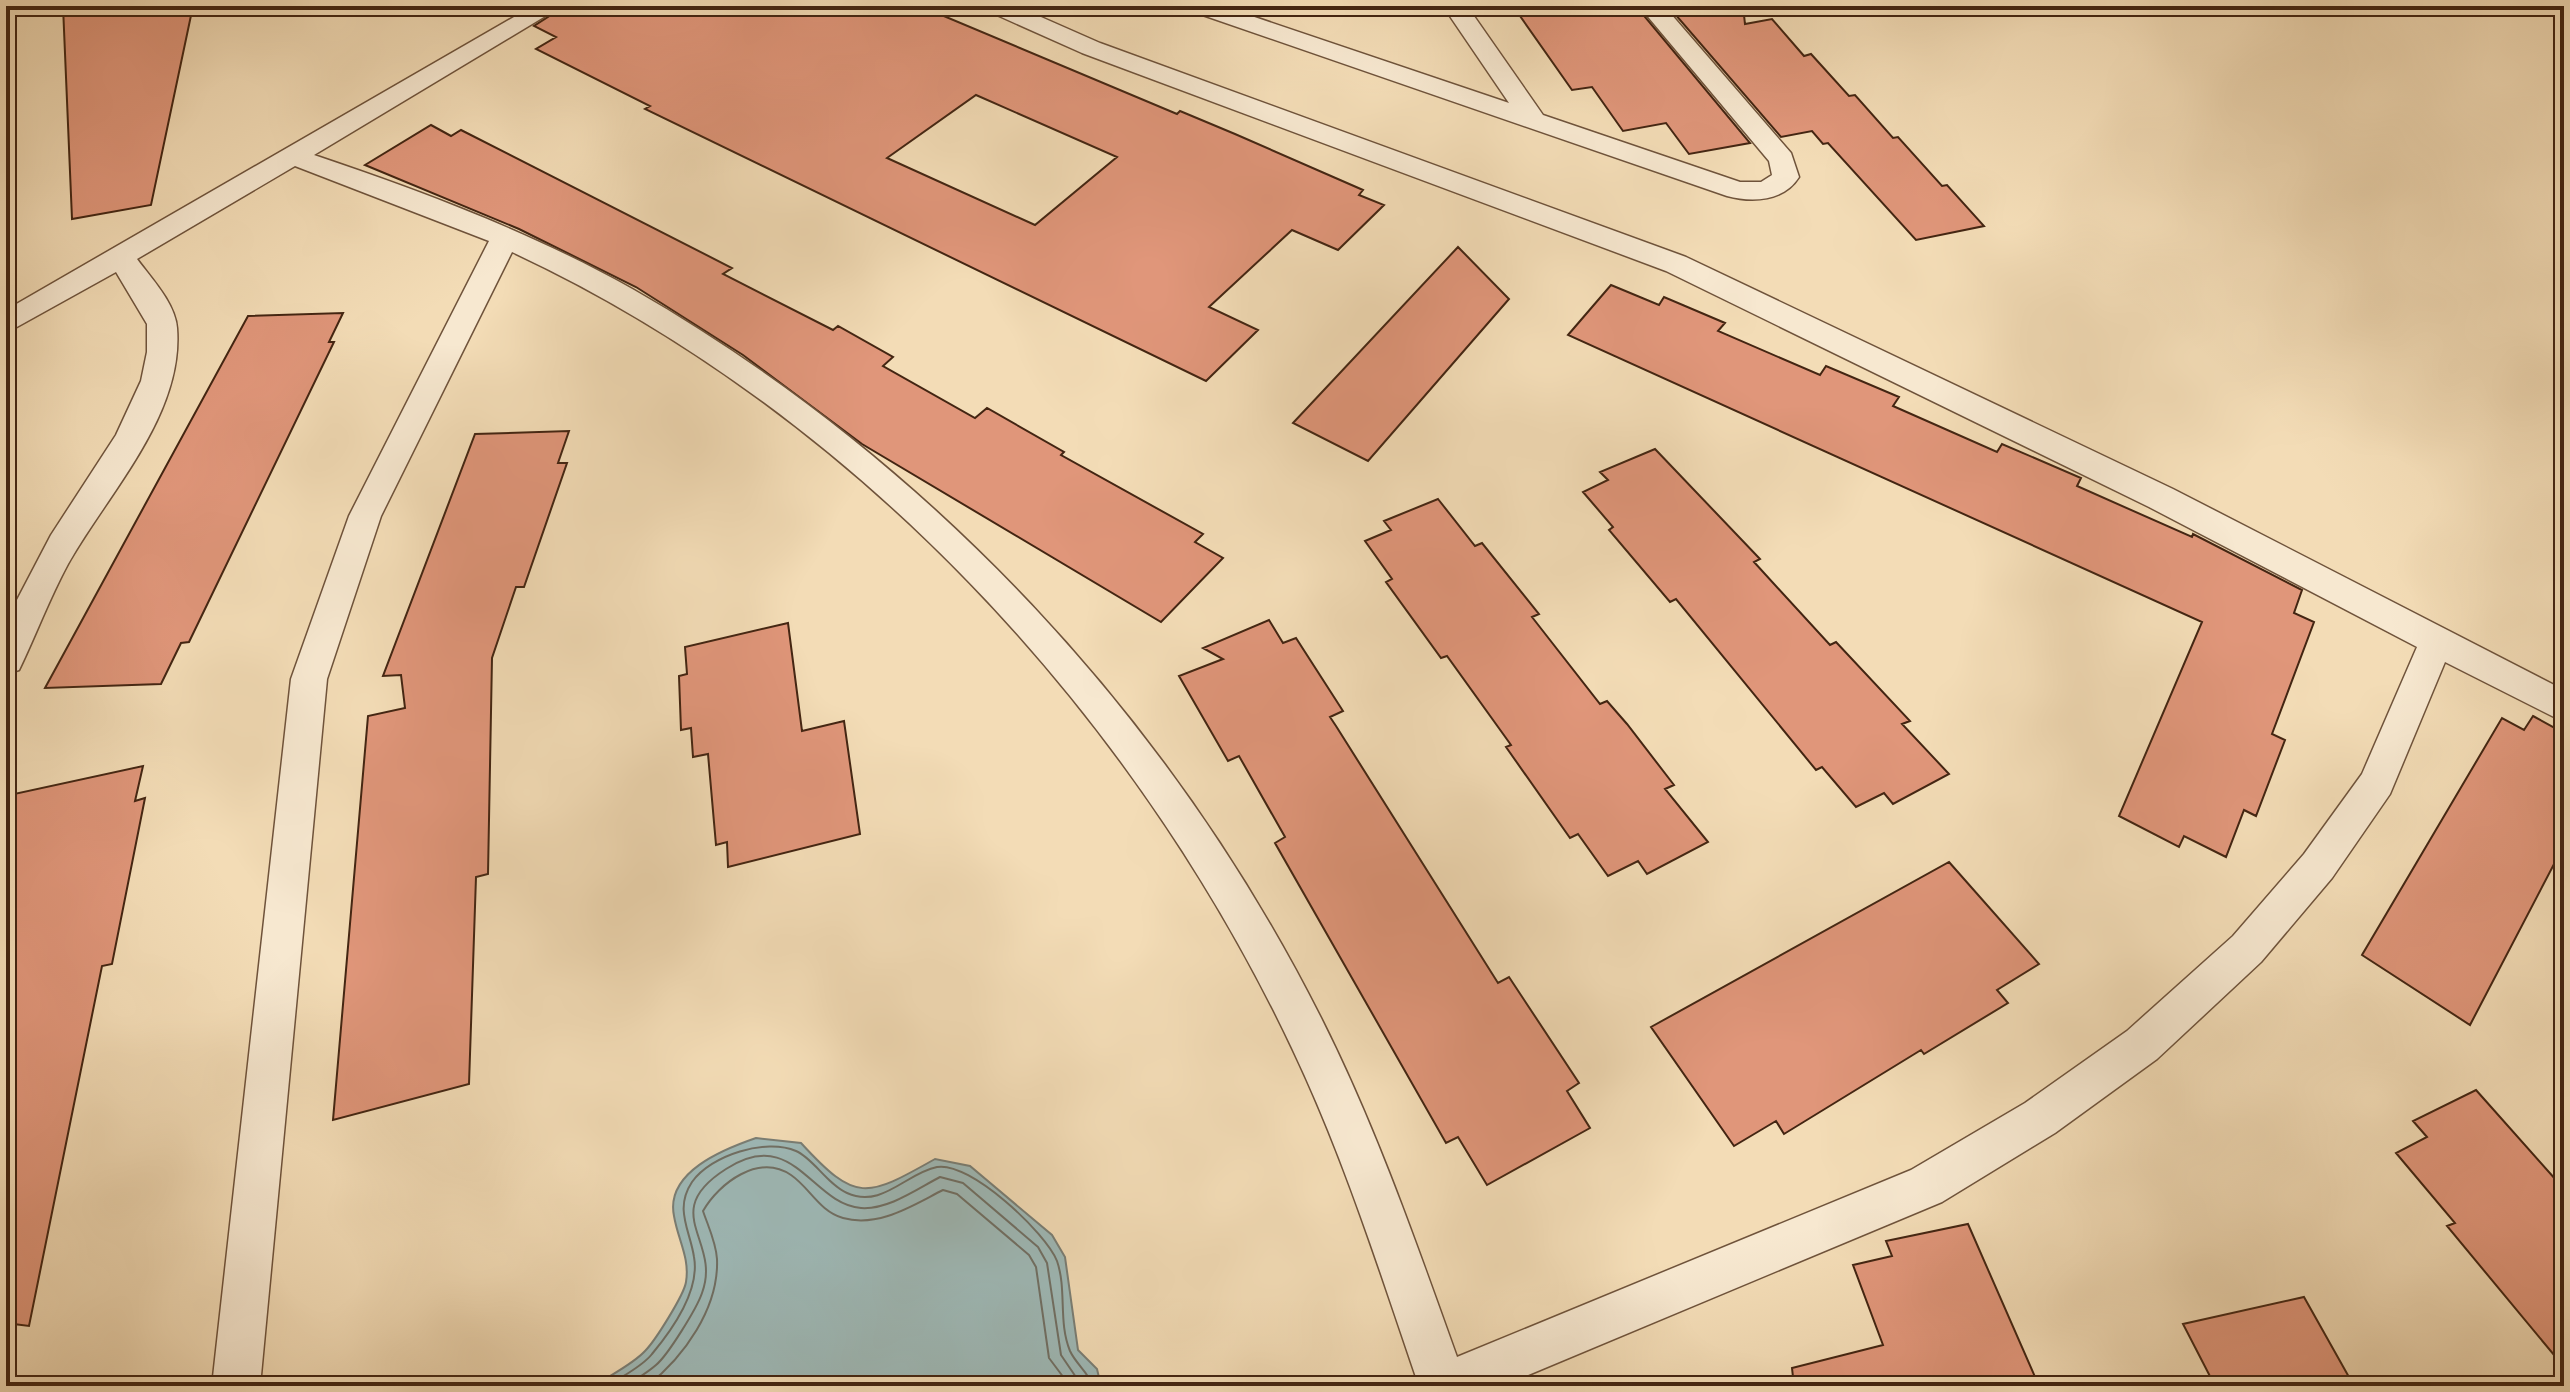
<svg xmlns="http://www.w3.org/2000/svg" width="2570" height="1392" font-family="'IM FELL DW Pica',serif">
	<rect width="100%" height="100%" fill="#f3dcb6"/>
	<filter id="stains"><feTurbulence type="fractalNoise" baseFrequency=".0025" numOctaves="4"/><feColorMatrix values="0 0 0 0 .2 0 0 0 0 .09 0 0 0 0 .02 0 0 0 .5 -.17"/></filter>
	<radialGradient id="worn" r=".72"><stop offset=".6" stop-color="#630" stop-opacity="0"/><stop offset="1" stop-color="#630" stop-opacity=".3"/></radialGradient>
	<path fill="#9eb9b7" stroke="#7a7e75" stroke-width="2" d="M756,1138L801,1143C856,1203 866,1198 935,1159L970,1166L1052,1235L1065,1257L1078,1350L1097,1369L1101,1386H594C610,1375 632,1365 645,1351C655,1341 684,1295 686,1282C690,1258 678,1240 674,1216C665,1172 724,1149 756,1138Z"/>
	<g fill="none" stroke-linecap="round" stroke-linejoin="round">
		<path stroke="#706f64" stroke-width="2" d="M608,1386C622,1376 642,1367 652,1354C672,1330 700,1290 694,1257C690,1230 674,1209 692,1182C711,1155 766,1138 796,1151C813,1158 827,1184 847,1193C882,1209 906,1173 937,1167C970,1161 1046,1233 1057,1261C1067,1290 1058,1322 1070,1351C1076,1364 1088,1372 1093,1386
			M626,1386C636,1379 647,1373 656,1365C668,1355 697,1308 702,1293C722,1240 657,1213 726,1169C794,1125 811,1204 861,1208C888,1210 917,1189 940,1177L963,1183L1038,1247L1047,1263L1061,1355L1082,1386
			M647,1386C684,1357 719,1308 717,1259C716,1242 708,1226 703,1211C719,1183 759,1153 791,1175C810,1188 819,1211 843,1218C879,1228 913,1205 943,1190L957,1194L1029,1255L1036,1267L1049,1358L1070,1386"/>
	</g>
	<path fill="#e0967a" stroke="#432512" stroke-width="2" fill-rule="evenodd" d="M63,6H193L151,205L72,219Z
		M565,6H920L1177,114L1180,111L1235,134L1363,190L1359,195L1384,205L1338,250L1292,230L1209,307L1258,330L1206,381L645,109L650,106L536,49L556,37L534,26ZM976,95L1117,157L1035,225L887,158Z
		M1513,6H1636L1750,143L1689,154L1666,123L1623,131L1592,87L1572,90Z
		M1668,6H1743L1745,24L1772,19L1804,56L1811,54L1849,96L1855,95L1893,138L1898,137L1942,186L1947,185L1984,226L1916,240L1828,143L1823,144L1812,131L1781,137Z
		M431,125L451,136L461,130L732,268L723,274L833,330L838,326L893,357L883,366L975,418L987,408L1064,452L1061,455L1203,534L1195,542L1223,558L1161,622L862,444L743,355L636,287L519,229L365,165Z
		M1458,247L1509,299L1368,461L1293,423Z
		M1611,285L1659,305L1664,297L1725,323L1718,331L1820,375L1826,366L1899,397L1893,406L1997,452L2002,444L2081,478L2077,486L2192,537L2193,534L2302,590L2294,613L2314,622L2272,734L2285,740L2256,816L2244,810L2226,857L2184,836L2179,847L2119,816L2202,622L1568,335Z
		M343,313L329,342H334L189,642L181,643L161,684L45,688L248,316Z
		M569,431L558,463H567L524,587H516L492,658L488,874L476,877L469,1084L333,1120L368,716L405,708L401,675L383,676L475,434Z
		M1655,449L1760,559L1754,562L1830,645L1836,642L1910,721L1902,724L1949,774L1893,804L1884,793L1856,807L1822,767L1816,770L1676,599L1670,602L1609,530L1613,527L1583,492L1608,480L1600,472Z
		M1438,499L1475,546L1482,543L1539,614L1532,617L1600,704L1607,701L1627,724L1674,785L1665,789L1708,842L1647,874L1638,861L1608,876L1578,834L1570,838L1506,747L1511,745L1447,656L1441,658L1386,582L1392,579L1365,541L1391,530L1384,521Z
		M1269,620L1283,643L1296,638L1343,711L1330,717L1336,726L1498,983L1509,977L1579,1083L1567,1091L1590,1128L1487,1185L1458,1137L1446,1143L1275,843L1285,837L1239,756L1228,761L1179,676L1223,659L1203,648Z
		M788,623L802,731L844,721L860,834L728,867L727,842L716,845L708,754L693,757L691,728L681,730L679,676L687,674L685,647Z
		M2533,716L2564,733V845L2470,1025L2362,955L2502,718L2524,730Z
		M143,766L135,801L145,798L112,964L102,966L29,1326L6,1323V825L14,794Z
		M1949,862L2039,964L1997,990L2008,1003L1924,1054L1921,1050L1784,1134L1776,1121L1734,1146L1651,1027Z
		M2476,1090L2564,1189V1367L2447,1226L2455,1223L2396,1153L2427,1137L2413,1121Z
		M1968,1224L2039,1386H1794L1792,1368L1883,1345L1853,1265L1892,1256L1886,1241Z
		M2304,1297L2354,1386H2215L2183,1324Z"/>
	<g fill="none" stroke-linecap="round" stroke-linejoin="round">
		<g stroke="#6f533b" stroke-width="3">
			<path id="service" d="M533,6H562L314,155C424,192 533,233 634,290C928,459 1169,716 1321,1018C1376,1127 1416,1243 1457,1357L1911,1170L2025,1103L2127,1031L2233,936L2304,854L2362,774L2417,647L2149,507L1666,271L1082,53L988,11L984,6H1016L1100,43L1686,257L2173,489L2564,690V722L2445,662L2390,794L2332,878L2261,962L2157,1059L2055,1133L1942,1202L1502,1386H1419C1380,1272 1344,1157 1292,1048C1132,710 853,411 512,252L381,516L327,679L260,1386H212L291,679L349,516L489,241L295,166L137,259C151,278 175,303 177,328C184,415 108,493 68,564C49,599 36,635 19,670L6,674V621L51,535L116,435L141,381L147,352V324L116,272L6,333V310Z
				M1187,6H1222L1509,103L1443,6H1467L1543,115L1740,182H1761L1772,175L1769,161L1639,6H1664L1791,153L1799,177C1784,201 1753,203 1727,196L1191,11Z"/>
		</g>
		<use href="#service" fill="#f7e8d0" fill-rule="evenodd"/>
	</g>
	<rect width="2570" height="1392" fill="none" stroke="#f3dcb6" stroke-width="32"/>
	<rect x="8" y="8" width="2554" height="1376" fill="none" stroke="#432512" stroke-width="4"/>
	<rect x="16" y="16" width="2538" height="1360" fill="none" stroke="#432512" stroke-width="2"/>
	<rect width="100%" height="100%" filter="url(#stains)"/>
	<rect width="100%" height="100%" fill="url(#worn)"/>
</svg>
